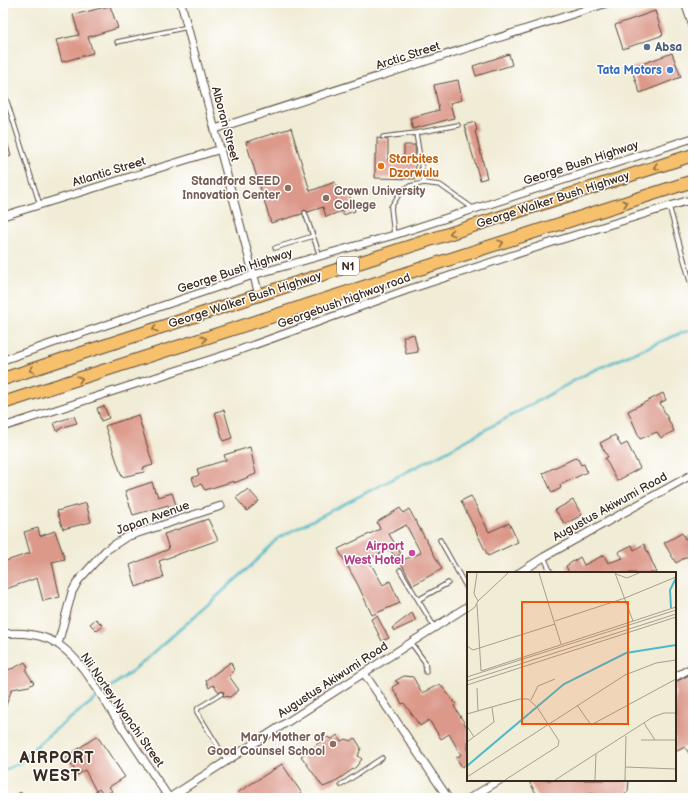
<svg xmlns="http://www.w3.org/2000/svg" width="696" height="801" font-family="'Balsamiq Sans',sans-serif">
	<rect width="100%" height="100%" fill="#fff"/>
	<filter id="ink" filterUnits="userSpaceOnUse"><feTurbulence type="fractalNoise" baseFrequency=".025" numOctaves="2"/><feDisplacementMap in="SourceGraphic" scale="8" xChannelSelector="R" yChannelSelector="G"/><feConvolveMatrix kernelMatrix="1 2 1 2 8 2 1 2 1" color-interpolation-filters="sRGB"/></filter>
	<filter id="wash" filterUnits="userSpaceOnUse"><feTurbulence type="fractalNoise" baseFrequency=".012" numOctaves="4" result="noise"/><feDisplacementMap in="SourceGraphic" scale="16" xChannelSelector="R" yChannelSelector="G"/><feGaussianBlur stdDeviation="0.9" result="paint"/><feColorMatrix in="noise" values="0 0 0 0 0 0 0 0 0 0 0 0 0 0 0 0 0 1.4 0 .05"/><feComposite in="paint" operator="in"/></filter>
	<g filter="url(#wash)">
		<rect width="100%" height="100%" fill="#f1ecd6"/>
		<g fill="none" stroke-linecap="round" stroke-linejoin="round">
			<path stroke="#4ebac9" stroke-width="2.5" d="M3,771L19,763L46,737L141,664L251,566L278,538L447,451L590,372L681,333L693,330"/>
		</g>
		<g id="blocks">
			<path fill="#dc998a" d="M110,6L118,28L88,37L93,53L62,62L56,40L79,35L73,15Z
				M655,11L663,35L623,49L615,25Z
				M672,53L681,77L640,93L631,68Z
				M509,54L512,65L476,76L473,66Z
				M458,80L462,100L450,103L454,118L413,129L410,118L439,110L434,85Z
				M475,122L477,130L475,131L487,178L480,180L464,125Z
				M291,128L310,191L335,182L339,193L348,191L355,211L343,215L342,211L326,217L323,207L308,212L304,210L302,214L271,223L246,142Z
				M3,134H5L11,156L3,159Z
				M377,138L388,140V161H404V145H415L416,179L375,178V154H377Z
				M414,334L418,352L406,354L403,337Z
				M663,393L666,400L660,403L674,431L661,438L657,432L640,439L628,411Z
				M104,406L109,418L101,421L97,408Z
				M224,410L232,438L223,441L215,412Z
				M138,415L153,465L143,468L144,472L122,477L105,426Z
				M74,416L77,423L63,427L57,431L54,423Z
				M615,435L621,446L627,443L640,468L617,481L605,458L608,457L600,443Z
				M250,447L256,474L234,483V481L205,490L201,484L195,486L192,478L199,475L197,469L226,460L224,455Z
				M577,457L581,465L584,464L587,472L560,485L561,488L552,493L543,473Z
				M152,482L155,492L156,491L158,497L172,493L176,505L169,507L168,505L133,515L125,491Z
				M248,489L259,501L247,511L236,498Z
				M471,496L489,532L509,523L518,542L488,556L461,501Z
				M573,500L582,515L565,524L555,510Z
				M86,503L91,522L63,529L57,511Z
				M400,508L403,513L409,509L442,569L413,585L400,561L421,553L406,525L389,534L401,554L395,557L390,549L368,559L383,585L390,581L400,603L372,615L358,585L338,549L380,529L377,522Z
				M208,519L218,540L159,561L164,577L136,587L130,565L169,549L164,534Z
				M38,528L40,536L55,531L65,559L52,562L60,597L43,601L37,578L6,589L3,582V562L30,553L24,532Z
				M682,533L685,539L693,534V553L676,563L664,543Z
				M644,544L657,573H569L566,566L580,557L584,565L604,555L608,563L623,558L618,552L632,545L634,550Z
				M412,613L416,621L394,631L392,628Z
				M377,616L389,638L382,641L371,619Z
				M96,619L103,626L97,631L90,624Z
				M25,662L28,667L26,671L34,683L29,686L12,689L3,713V671L14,668Z
				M231,662L234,671L229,676L239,690L230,697L223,696L224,692H219L213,685L209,688L206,680Z
				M693,673V760L685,747L675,752V682Z
				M404,676L413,677L422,693L440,684L456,704L454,706L468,729V766L467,763L462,767L456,758L461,755L449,734L441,739L429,720L420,726L404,703L402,704L392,687L399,683L395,681Z
				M337,735L341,741L346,739L350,741L355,738L361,748L358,756L362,759L356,767L333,783L323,787L301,756L327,737L332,739Z
				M97,736L125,777L109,787L112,791L105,795L99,789L96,791L85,770L78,775L66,757Z
				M282,764L305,798H241L237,793Z
				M528,780H629L628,792L617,798L588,793L591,798H539Z"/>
		</g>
	</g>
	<g filter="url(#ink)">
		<use href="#blocks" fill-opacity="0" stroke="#56473a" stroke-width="1"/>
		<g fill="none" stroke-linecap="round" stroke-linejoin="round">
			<g stroke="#56473a" stroke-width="5.5">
				<path id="service" d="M117,42L188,27
					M3,89L40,205
					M416,133L458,125
					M383,137L416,133L424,183
					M669,206L693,292
					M305,213L320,256
					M394,235L391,207L402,190L410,186L424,183L440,185L474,209
					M275,248L313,236
					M440,540L468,590
					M544,557L551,573
					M400,570L435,628
					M418,600L448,583
					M411,643L425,662L426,672
					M221,694L198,708L197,712L227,761
					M341,785L382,758
					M102,796L103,798
					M16,798L20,795"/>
			</g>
			<g stroke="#56473a" stroke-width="9">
				<path id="minor" d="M181,3L259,295
					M685,3L693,26
					M215,129L607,3
					M3,216L221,149
					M3,360L253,275L394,235L693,138
					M3,427L234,352L407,290L553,242L693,199
					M519,573L544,557L693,474
					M3,634C20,632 44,634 59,645C81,660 96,687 110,709C130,739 149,768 169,798
					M58,644L72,592L78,581L105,551L126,537L221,506
					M364,673L448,798
					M675,677L693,667
					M169,798L468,606
					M470,798L500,780"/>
			</g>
			<g stroke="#56473a" stroke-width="14">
				<path id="trunk" d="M3,379L259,295L693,155
					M3,403L693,181"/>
			</g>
			<use href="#service" stroke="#fff" stroke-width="3.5"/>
			<use href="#minor" stroke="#fff" stroke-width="7"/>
			<use href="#trunk" stroke="#f7c06c" stroke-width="12"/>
		</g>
		<defs><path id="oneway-chevron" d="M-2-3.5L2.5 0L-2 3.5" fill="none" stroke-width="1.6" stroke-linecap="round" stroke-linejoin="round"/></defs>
		<g stroke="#906e41">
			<use href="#oneway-chevron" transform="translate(656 167) rotate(162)"/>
			<use href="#oneway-chevron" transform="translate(625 203) rotate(-18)"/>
			<use href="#oneway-chevron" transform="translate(452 233) rotate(162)"/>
			<use href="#oneway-chevron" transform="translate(501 243) rotate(-18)"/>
			<use href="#oneway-chevron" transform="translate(155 329) rotate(162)"/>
			<use href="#oneway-chevron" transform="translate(204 339) rotate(-18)"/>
			<use href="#oneway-chevron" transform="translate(32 370) rotate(162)"/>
			<use href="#oneway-chevron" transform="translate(80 379) rotate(-18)"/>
		</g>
	</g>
	<circle fill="#5c6f8a" stroke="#fff" stroke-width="1.5" cx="647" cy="47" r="4"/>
	<circle fill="#3f7fe0" stroke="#fff" stroke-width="1.5" cx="670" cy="70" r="4"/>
	<circle fill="#e8710a" stroke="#fff" stroke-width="1.5" cx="381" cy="166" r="4"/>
	<g fill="#8d6e63" stroke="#fff" stroke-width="1.5">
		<circle cx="288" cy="188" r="4"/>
		<circle cx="326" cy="198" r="4"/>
		<circle cx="333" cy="744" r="4"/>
	</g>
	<circle fill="#d1479c" stroke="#fff" stroke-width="1.5" cx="412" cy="553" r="4"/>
	<g text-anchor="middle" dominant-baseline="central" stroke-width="3" stroke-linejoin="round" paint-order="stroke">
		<rect fill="#fff" stroke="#766a62" stroke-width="1" x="337" y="257" width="22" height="18" rx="3"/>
		<g font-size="11" font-weight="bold" fill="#3b2a1e">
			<text x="348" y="266">N1</text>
		</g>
		<g font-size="12" font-weight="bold" fill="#4e5e75" stroke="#fff" text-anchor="start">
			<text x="655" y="47">Absa</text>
		</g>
		<g font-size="12" fill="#3b2a1e" stroke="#fff">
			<text transform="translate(408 56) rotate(-18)">Arctic Street</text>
			<text transform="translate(225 124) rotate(75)">Alboran Street</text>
			<text transform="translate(581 163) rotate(-18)">George Bush Highway</text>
			<text transform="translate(109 172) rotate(-17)">Atlantic Street</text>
			<text transform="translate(553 200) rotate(-18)">George Walker Bush Highway</text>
			<text transform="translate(235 271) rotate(-18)">George Bush Highway</text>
			<text transform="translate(245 300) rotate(-18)">George Walker Bush Highway</text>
			<text transform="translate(344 301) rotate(-20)">Georgebush highway road</text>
			<text transform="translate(610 507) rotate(-29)">Augustus Akiwumi Road</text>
			<text transform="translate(153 518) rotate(-20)">Japan Avenue</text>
			<text transform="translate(333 680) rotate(-33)">Augustus Akiwumi Road</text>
			<text transform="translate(122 710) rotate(55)">Nii Nortey Nyanchi Street</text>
		</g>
		<g font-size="12" font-weight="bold" fill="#366cbe" stroke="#fff" text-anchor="end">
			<text x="662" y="70">Tata Motors</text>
		</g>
		<g font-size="12" font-weight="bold" fill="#c56008" stroke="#fff" text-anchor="start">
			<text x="389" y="159">Starbites<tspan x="389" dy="14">Dzorwulu</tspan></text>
		</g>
		<g font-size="12" font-weight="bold" fill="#785e54" stroke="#fff" text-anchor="end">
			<text x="280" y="181">Standford SEED<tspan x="280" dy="14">Innovation Center</tspan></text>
			<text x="334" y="191" text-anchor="start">Crown University<tspan x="334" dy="14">College</tspan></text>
			<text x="325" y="737">Mary Mother of<tspan x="325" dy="14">Good Counsel School</tspan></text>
		</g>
		<g font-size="12" font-weight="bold" fill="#b23c85" stroke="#fff" text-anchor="end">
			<text x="404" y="546">Airport<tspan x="404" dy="14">West Hotel</tspan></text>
		</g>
		<g font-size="16" font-weight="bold" letter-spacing="1" fill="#3b2a1e" stroke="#fff">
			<text x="57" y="758">AIRPORT<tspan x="57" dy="18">WEST</tspan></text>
		</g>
	</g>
	<g transform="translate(467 572)">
		<rect width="209" height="209" fill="#f1ecd6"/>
		<path fill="none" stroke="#4ebac9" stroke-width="2" d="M204,36L203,18L209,6M0,194L97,112L159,81L209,73"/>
		<path fill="none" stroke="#a89e8c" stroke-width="1" d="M10,1L7,22L11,29M72,1L94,72M148,1L166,49M149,2L160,6L172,1M10,32L14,99M0,41L8,35L11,29L41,1M88,49L158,26L209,5M0,74L6,78L88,52M14,99L209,35M0,105L209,38M0,109L209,42M0,113L209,45M10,116L11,139M64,128L71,114L88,107M110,133L124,153L209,107M0,142L53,127H61L70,135L92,169L91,174L38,208M177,151L188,168M0,154L7,165M174,168H209M0,170L27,150L25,135M158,195L209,197M0,205L158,103L189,91L209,88M88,208L186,145L197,141H209M128,208L129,182M158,208L159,164"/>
		<path fill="#e8590c" fill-opacity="0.15" stroke="#e8590c" stroke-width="2" d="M55,30H161V152H55Z"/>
		<rect width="209" height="209" fill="none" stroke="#3b2a1e" stroke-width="2"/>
	</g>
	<rect width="696" height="801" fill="none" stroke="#fff" stroke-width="16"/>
</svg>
